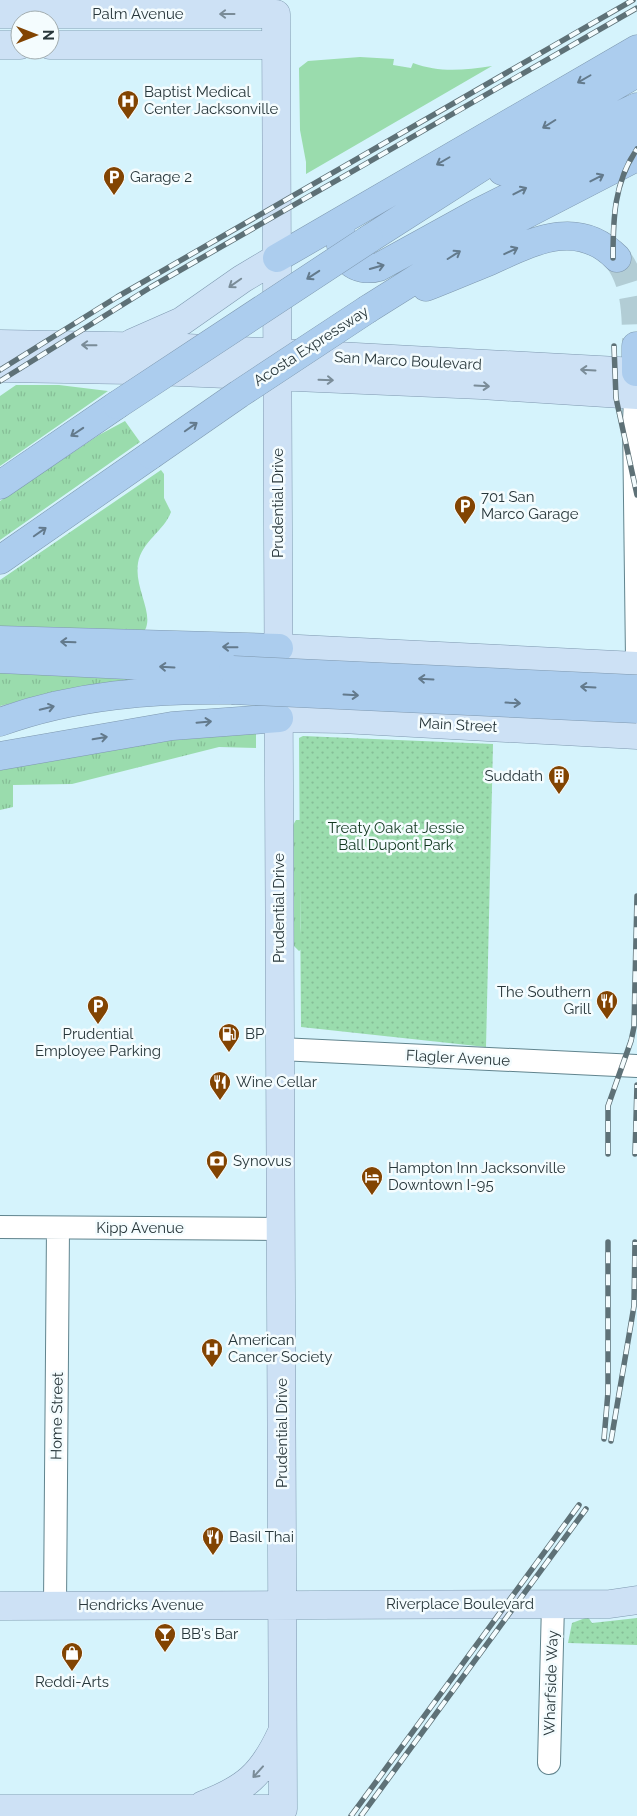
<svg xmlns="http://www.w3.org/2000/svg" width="637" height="1816" font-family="Raleway,sans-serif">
	<defs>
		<pattern id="grass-tufts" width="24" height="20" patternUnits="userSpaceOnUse" patternTransform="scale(1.25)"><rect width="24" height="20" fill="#9adcad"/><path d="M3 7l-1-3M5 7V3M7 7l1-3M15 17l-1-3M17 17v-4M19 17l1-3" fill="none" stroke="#85bd96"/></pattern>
		<pattern id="park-dots" width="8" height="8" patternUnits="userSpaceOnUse" patternTransform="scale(1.25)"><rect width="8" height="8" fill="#9adcad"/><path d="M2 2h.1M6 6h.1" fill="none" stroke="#85bd96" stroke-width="1.8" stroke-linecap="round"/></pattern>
	</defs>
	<rect width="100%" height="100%" fill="#d5f3fc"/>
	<path fill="url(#grass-tufts)" d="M16,385H59L108,391L0,466V396Z
		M125,421L140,442L0,540V501L99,435Z
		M161,470L164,474V498L171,512C164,531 142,541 138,563C134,588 154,613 145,630L0,632V580Z
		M0,672L142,678L41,696L0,706Z
		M225,730L256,732V748L219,747L72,784L13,785V807L0,810V766Z
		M296,820H300L303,837L300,841V927L303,948L299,951L294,946L293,825Z"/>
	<path fill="url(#park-dots)" d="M303,736L493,744L486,1047L301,1027L299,738Z
		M588,1617L592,1623L637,1618V1645L568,1643L572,1623Z"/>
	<path fill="#9adcad" d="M360,57L394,59L393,65L411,68L413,63C440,73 464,70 492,66L306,174V162L300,130L299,68L308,61Z"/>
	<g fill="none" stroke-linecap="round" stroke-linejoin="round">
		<path stroke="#b2cdd5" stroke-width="28" stroke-dasharray="28 14" stroke-linecap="butt" d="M617,258C636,283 636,315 636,346"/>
		<g stroke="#61848e" stroke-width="24">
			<path id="minor" d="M636,379L634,421L637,658
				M280,1049L637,1066
				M0,1227L280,1229
				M55,1605L58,1228
				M549,1763L553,1604"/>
		</g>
		<g stroke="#7e98af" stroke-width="29">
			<path id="major" d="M0,14H276L283,1809H0
				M0,45H20
				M50,45H276
				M132,343L182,321L242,279L277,258
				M0,344L168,347L637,372
				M0,368L131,370L481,385L637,395
				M279,648L637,666
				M279,718L342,719L637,735
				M0,1606L610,1604L637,1600
				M203,1805C245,1789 262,1775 281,1734"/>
		</g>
		<g stroke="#7e98af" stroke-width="29">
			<path id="highway" d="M502,171L637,107
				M341,233C337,257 355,274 379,267L477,213L637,133
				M369,239L541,129L637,73
				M277,258L637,49
				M426,287C447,279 468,270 490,261C532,242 577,217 617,258
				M368,309L486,235L637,157
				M636,346V372
				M0,485L117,405
				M0,560L151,455
				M0,640L279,648
				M0,659L233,670
				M0,722C74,695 154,689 232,690
				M0,756L172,726L279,718"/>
		</g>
		<use href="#minor" stroke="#fff" stroke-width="22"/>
		<use href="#major" stroke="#cde1f5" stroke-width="28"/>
		<use href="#highway" stroke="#accdee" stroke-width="28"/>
		<g stroke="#5e7177" stroke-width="5.5">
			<path id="rail" d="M613,258C613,219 614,182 637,149
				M614,346L616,398L637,495
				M0,370L117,297L633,0
				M0,381L151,287L637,8
				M608,1154V1106L631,1041L634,1027L637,896
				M635,1154L637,1085
				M604,1439L608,1392V1242
				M611,1441L634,1306L635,1242
				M351,1816L579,1505
				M361,1816L586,1509"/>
		</g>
		<use href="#rail" stroke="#f4fcfe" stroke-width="4" stroke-dasharray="11" stroke-linecap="butt"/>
		<g stroke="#7e98af" stroke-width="29" stroke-linecap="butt">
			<path id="highway-bridge" d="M117,405L369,239
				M151,455L239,394L368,309
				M233,670L637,689
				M232,690L637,709"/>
		</g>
		<use href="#highway-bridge" stroke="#accdee" stroke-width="28"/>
	</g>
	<defs><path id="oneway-shaft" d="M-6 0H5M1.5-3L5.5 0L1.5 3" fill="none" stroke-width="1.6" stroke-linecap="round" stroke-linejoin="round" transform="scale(1.25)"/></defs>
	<g stroke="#7a8c98">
		<use href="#oneway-shaft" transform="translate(227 14) rotate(180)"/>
		<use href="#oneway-shaft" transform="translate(235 283) rotate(145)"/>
		<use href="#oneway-shaft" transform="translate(89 345) rotate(-179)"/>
		<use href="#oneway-shaft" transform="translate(588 370) rotate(-177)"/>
		<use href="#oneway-shaft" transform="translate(326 380) rotate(2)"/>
		<use href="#oneway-shaft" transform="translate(482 386) rotate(3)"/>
		<use href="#oneway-shaft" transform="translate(258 1772) rotate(132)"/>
	</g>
	<g stroke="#637a8c">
		<use href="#oneway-shaft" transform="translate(584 79) rotate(150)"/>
		<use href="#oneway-shaft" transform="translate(549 124) rotate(148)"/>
		<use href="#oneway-shaft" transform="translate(443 161) rotate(150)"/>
		<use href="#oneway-shaft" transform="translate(597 178) rotate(-27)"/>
		<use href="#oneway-shaft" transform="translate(520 191) rotate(-27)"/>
		<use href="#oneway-shaft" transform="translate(511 251) rotate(-25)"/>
		<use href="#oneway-shaft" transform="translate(454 255) rotate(-32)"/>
		<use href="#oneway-shaft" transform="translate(377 267) rotate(-16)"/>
		<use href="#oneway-shaft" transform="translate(313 275) rotate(147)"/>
		<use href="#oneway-shaft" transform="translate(191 427) rotate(-35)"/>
		<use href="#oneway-shaft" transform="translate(77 432) rotate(146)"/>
		<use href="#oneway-shaft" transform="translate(40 532) rotate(-35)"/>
		<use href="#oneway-shaft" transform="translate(68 642) rotate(-178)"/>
		<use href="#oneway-shaft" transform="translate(230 647) rotate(-179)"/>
		<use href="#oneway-shaft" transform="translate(167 667) rotate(-177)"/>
		<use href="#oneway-shaft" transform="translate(426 679) rotate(-177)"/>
		<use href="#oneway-shaft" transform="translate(588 687) rotate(-177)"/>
		<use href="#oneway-shaft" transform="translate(351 695) rotate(3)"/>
		<use href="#oneway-shaft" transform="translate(513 703) rotate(3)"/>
		<use href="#oneway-shaft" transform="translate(47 708) rotate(-13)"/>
		<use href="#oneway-shaft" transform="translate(204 722) rotate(-5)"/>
		<use href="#oneway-shaft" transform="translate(100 738) rotate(-10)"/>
	</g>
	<defs>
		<g id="hospital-pin" transform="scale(1.125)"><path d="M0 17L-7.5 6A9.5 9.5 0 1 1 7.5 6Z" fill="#824402" stroke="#f4fcfe"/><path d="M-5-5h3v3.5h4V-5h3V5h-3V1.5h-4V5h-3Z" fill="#fff"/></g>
		<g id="parking-pin" transform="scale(1.125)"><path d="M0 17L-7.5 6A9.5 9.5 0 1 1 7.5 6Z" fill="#824402" stroke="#f4fcfe"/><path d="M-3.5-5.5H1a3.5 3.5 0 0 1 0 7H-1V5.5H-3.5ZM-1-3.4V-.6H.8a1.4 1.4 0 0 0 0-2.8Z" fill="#fff"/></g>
		<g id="building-pin" transform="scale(1.125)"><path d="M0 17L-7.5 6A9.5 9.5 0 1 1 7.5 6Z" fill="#824402" stroke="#f4fcfe"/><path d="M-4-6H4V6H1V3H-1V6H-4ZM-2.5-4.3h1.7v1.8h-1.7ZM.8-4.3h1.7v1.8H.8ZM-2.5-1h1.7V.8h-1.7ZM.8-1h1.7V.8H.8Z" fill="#fff"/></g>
		<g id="restaurant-pin" transform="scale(1.125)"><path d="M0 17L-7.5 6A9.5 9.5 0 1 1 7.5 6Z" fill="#824402" stroke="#f4fcfe"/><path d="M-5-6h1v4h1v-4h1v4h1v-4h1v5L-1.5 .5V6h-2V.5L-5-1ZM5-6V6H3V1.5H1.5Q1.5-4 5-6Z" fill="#fff"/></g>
		<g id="fuel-pin" transform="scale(1.125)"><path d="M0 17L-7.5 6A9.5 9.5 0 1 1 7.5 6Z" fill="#824402" stroke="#f4fcfe"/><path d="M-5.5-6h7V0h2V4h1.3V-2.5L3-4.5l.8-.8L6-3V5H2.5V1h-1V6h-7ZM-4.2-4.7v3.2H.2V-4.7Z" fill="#fff"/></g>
		<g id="bank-pin" transform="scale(1.125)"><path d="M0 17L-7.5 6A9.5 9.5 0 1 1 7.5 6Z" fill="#824402" stroke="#f4fcfe"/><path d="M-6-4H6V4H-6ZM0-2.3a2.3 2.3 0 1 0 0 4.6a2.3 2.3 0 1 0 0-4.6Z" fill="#fff"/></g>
		<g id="hotel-pin" transform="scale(1.125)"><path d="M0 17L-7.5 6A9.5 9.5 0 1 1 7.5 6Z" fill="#824402" stroke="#f4fcfe"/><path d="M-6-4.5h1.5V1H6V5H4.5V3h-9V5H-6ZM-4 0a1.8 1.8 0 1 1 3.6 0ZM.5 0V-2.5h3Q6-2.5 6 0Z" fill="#fff"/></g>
		<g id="bar-pin" transform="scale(1.125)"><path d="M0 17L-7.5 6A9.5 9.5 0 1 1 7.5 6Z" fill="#824402" stroke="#f4fcfe"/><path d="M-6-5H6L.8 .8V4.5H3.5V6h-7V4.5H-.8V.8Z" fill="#fff"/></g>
		<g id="shop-pin" transform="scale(1.125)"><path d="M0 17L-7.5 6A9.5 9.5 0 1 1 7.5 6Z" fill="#824402" stroke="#f4fcfe"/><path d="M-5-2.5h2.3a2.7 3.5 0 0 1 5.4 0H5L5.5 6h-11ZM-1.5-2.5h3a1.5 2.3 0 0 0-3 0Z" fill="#fff"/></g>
	</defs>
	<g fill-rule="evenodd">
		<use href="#hospital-pin" x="128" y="101"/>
		<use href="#parking-pin" x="114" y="177"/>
		<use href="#parking-pin" x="465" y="506"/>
		<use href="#building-pin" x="559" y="776"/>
		<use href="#restaurant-pin" x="607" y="1001"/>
		<use href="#parking-pin" x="98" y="1006"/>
		<use href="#fuel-pin" x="229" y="1034"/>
		<use href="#restaurant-pin" x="220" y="1082"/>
		<use href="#bank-pin" x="217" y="1161"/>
		<use href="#hotel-pin" x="372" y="1177"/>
		<use href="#hospital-pin" x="212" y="1349"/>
		<use href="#restaurant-pin" x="213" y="1537"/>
		<use href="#bar-pin" x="165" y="1634"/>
		<use href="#shop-pin" x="72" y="1653"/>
	</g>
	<g text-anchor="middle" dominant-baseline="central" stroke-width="5" stroke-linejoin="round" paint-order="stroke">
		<g font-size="15" fill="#28373b" stroke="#f4fcfe">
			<text x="138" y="14">Palm Avenue</text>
			<text transform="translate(311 346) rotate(-33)">Acosta Expressway</text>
			<text transform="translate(408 361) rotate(3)">San Marco Boulevard</text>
			<text transform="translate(278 503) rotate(-90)">Prudential Drive</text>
			<text transform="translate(458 725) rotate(3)">Main Street</text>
			<text transform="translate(279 908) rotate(-90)">Prudential Drive</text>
			<text transform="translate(458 1058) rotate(3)">Flagler Avenue</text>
			<text x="140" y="1228">Kipp Avenue</text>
			<text transform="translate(57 1416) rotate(-89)">Home Street</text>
			<text transform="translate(282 1433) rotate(-90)">Prudential Drive</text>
			<text x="460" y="1604">Riverplace Boulevard</text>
			<text x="141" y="1605">Hendricks Avenue</text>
			<text transform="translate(551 1683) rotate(-88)">Wharfside Way</text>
		</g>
		<g font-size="15" fill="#28373b" stroke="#f4fcfe" text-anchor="start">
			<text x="144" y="92">Baptist Medical<tspan x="144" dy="17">Center Jacksonville</tspan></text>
			<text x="130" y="177">Garage 2</text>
			<text x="481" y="497">701 San<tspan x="481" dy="17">Marco Garage</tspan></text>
			<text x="543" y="776" text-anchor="end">Suddath</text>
			<text x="591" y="992" text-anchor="end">The Southern<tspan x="591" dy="17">Grill</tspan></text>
			<text x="98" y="1034" text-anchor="middle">Prudential<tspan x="98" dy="17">Employee Parking</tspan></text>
			<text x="245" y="1034">BP</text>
			<text x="236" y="1082">Wine Cellar</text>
			<text x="233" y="1161">Synovus</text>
			<text x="388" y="1168">Hampton Inn Jacksonville<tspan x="388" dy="17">Downtown I-95</tspan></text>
			<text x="228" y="1340">American<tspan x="228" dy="17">Cancer Society</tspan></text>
			<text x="229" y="1537">Basil Thai</text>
			<text x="181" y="1634">BB's Bar</text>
			<text x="72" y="1682" text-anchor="middle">Reddi-Arts</text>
		</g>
		<g font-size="15" fill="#123820" stroke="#f4fcfe">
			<text x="396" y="828">Treaty Oak at Jessie<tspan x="396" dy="17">Ball Dupont Park</tspan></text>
		</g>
	</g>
	<g transform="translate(35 35) rotate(90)"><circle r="24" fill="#f4fcfe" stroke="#a2adb0"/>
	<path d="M0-4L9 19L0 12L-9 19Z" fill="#824402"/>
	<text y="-8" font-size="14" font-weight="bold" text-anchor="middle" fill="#28373b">N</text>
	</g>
</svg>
